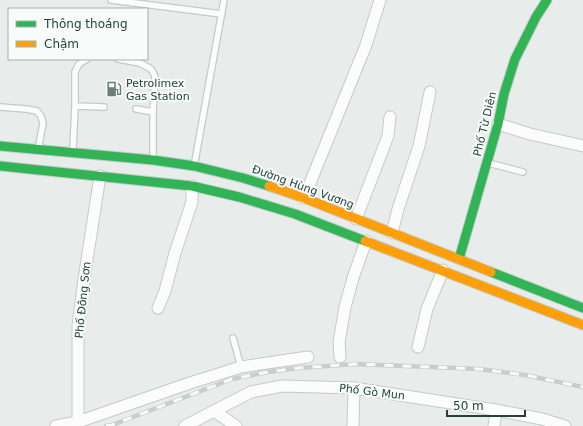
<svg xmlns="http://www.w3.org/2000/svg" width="583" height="426" font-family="'DejaVu Sans',sans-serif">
	<rect width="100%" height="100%" fill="#e8edeb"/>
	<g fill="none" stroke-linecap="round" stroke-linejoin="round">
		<g stroke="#c5cac8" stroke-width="8">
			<path id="lane" d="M111,0L222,14
				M118,59L140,63L151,69L155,76L153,112
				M75,106V72L79,64L87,59
				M0,107L26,109L37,111L41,116L43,123L39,145
				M136,109L153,112V156
				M73,149L75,106L104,107
				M195,161L224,0
				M488,163L523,172
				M233,338L241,367"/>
		</g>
		<g stroke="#c5cac8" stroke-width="13">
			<path id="street" d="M498,124L530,134L583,146
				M304,198L366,45L380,0
				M356,219L388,136L390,117
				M392,233L398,209L419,146L430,92
				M158,308L165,291L175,253L192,202V186
				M418,347L427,309L443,270
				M340,357L339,342L345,307L353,278L366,241
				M214,411L236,426
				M56,426L78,422L190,383L241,367L308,357
				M78,426V326L84,279L100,176
				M185,426L251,392L282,386L354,388L496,410L542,419L565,426
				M353,426L354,388
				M494,426L496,410"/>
		</g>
		<g stroke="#c3cbc8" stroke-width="11">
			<path id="fast" d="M0,146L153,160L194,166L243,178L269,186
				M0,166L192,186L239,197L295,214L365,241
				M459,259L498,124L504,94L515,59L536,17L547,0
				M491,272L583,308"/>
		</g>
		<g stroke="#c3cbc8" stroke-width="11">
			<path id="slow" d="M269,186L304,198L491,272
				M365,241L583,325"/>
		</g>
		<use href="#lane" stroke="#fcfcfc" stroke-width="5.5"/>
		<use href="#street" stroke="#fcfcfc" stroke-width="11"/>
		<use href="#fast" stroke="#30b455" stroke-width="9"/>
		<use href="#slow" stroke="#ff9f0a" stroke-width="9"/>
		<g stroke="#c9cdcc" stroke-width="4.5">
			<path id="rail" d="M106,426L112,425L232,379L268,372L299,368L355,364L479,369L525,375L583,387"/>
		</g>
		<use href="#rail" stroke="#f7fbf9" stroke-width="3" stroke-dasharray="9" stroke-linecap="butt"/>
	</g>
	<defs>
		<g id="fuel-bare" transform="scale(1.2)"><path d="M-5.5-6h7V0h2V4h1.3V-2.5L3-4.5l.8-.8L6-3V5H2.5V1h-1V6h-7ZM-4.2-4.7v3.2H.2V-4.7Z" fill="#697e78" stroke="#f7fbf9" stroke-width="2.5" paint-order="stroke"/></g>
	</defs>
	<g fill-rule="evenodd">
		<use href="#fuel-bare" x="114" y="89"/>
	</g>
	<g text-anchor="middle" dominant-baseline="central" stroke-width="4" stroke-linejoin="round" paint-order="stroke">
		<g font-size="11" fill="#24423a" stroke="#f7fbf9" text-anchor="start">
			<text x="126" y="83">Petrolimex<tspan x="126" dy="13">Gas Station</tspan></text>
		</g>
		<g font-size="11" fill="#24423a" stroke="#f7fbf9">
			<text transform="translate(485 124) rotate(-76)">Phố Từ Diên</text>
			<text transform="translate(303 187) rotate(20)">Đường Hùng Vương</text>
			<text transform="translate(83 300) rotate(-84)">Phố Đông Sơn</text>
			<text transform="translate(372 392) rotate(7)">Phố Gò Mun</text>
		</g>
	</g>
	<rect x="8" y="8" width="140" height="52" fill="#f7fbf9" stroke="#a3b1ad"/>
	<rect x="16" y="21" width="20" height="6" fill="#30b455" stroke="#a3b1ad"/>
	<text x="44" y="28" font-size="12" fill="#24423a">Thông thoáng</text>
	<rect x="16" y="41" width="20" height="6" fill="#ff9f0a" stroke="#a3b1ad"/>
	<text x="44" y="48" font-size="12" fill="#24423a">Chậm</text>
	<path d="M447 410v6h78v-6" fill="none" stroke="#24423a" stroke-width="2"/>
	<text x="453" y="410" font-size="12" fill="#24423a" stroke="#f7fbf9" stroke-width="3" paint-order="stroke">50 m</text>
</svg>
